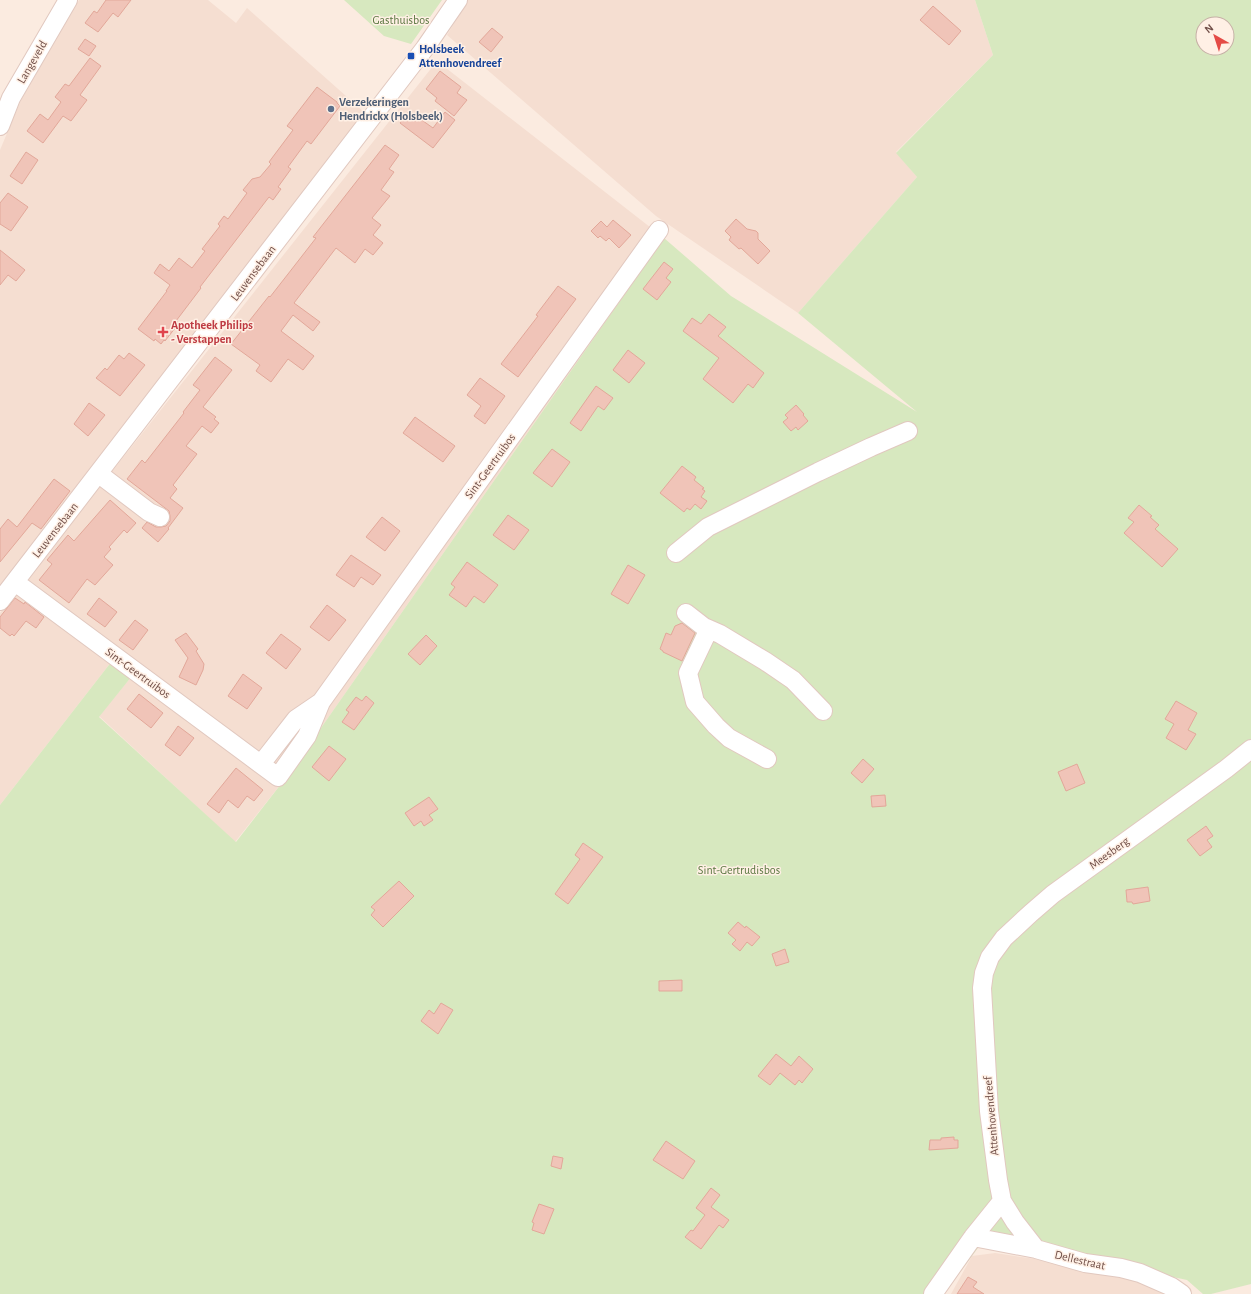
<svg xmlns="http://www.w3.org/2000/svg" width="1251" height="1294" font-family="'Alegreya Sans',sans-serif">
	<rect width="100%" height="100%" fill="#fbebe0"/>
	<path fill="#f5ded1" d="M79,0H208L236,23L247,8L364,112L0,588V150L21,100Z
		M468,0H975L993,55L896,152L917,177L798,313L656,216L447,35Z
		M437,61L664,238L288,775L235,842L99,716L132,676L112,661L0,805V613Z
		M995,1253L1035,1259L1151,1282L1171,1294H951L972,1256Z"/>
	<path fill="#d7e8bf" fill-rule="evenodd" d="M344,0H442L411,44L384,36Z
		M975,0H1251V1284L1211,1294H1203L1187,1280L986,1237L944,1294H0V805L112,661L132,676L99,717L236,842L288,775L664,238L731,296L917,412L798,313L917,177L896,153L993,55ZM1203,24H1227V48H1203Z"/>
	<path fill="#f0c4b8" stroke="#e2a799" d="M106,0H131L118,17L113,13L98,32L85,23L94,11L97,13Z
		M933,6L961,31L949,45L920,20Z
		M492,28L503,37L491,52L479,42Z
		M85,39L96,46L89,56L78,49Z
		M90,58L101,66L80,95L87,100L71,121L63,116L43,143L27,131L40,114L48,120L61,102L55,97L65,84L69,86Z
		M440,71L461,87L457,93L467,100L454,116L435,101L437,98L426,89Z
		M317,87L337,102V103L340,106L311,144L307,141L288,167L291,169L278,187L281,189L273,200L269,197L200,287L201,288L176,321L179,323L165,341L164,340L161,344L155,339L154,341L138,329L167,291H166L170,285L154,273L160,264L169,271L179,258L192,268L205,251L202,249L220,226L218,224L224,216L228,219L247,193L243,190L252,179L260,177L271,164L269,162L293,130L287,126Z
		M409,111L433,128L445,112L455,120L433,148L400,123Z
		M385,145L399,155L389,169L394,172L381,190L390,196L372,218L381,225L373,235L383,243L373,255L365,249L355,263L336,248L294,303L320,322L313,331L293,315L281,331L314,356L303,370L288,359L271,382L256,371L260,365L231,344L269,296L270,297L288,274L316,238L313,237Z
		M26,152L38,160L22,184L10,176Z
		M8,193L28,207L11,231L0,224V203Z
		M736,219L747,229L756,231L758,233V239L770,251L758,264L741,248L739,249L729,240L731,237L725,231Z
		M613,220L631,235L619,248L609,238L606,241L600,236L598,238L591,231L601,221L607,227Z
		M0,250L25,270L16,281L8,275L0,285Z
		M664,262L673,269L666,278L671,282L657,300L643,289Z
		M558,286L576,299L518,377L501,364L538,316L536,315Z
		M709,314L726,327L718,336L764,373L753,388L748,384L733,403L703,379L719,358L683,331L692,318L701,324Z
		M628,350L645,363L629,383L613,370Z
		M129,353L145,365L120,396L96,378L105,368L107,370L119,355L124,359Z
		M215,357L232,370L203,407L216,417L214,419L219,423L211,433L202,426L186,446L197,454L173,485L177,489L170,498L183,508L168,528L169,529L158,542L142,528L147,522L156,527H161L166,526L170,521V516L169,511L127,479L142,460L145,463L184,413L183,412L200,390L193,385Z
		M480,378L505,396L485,424L474,416L481,406L467,395Z
		M596,386L613,398L604,410L598,406L581,431L570,423Z
		M89,403L105,415L88,436L74,424Z
		M796,405L804,414L803,415L808,421L798,430L796,427L791,431L783,422L788,418L785,415Z
		M415,417L455,446L443,462L403,433Z
		M552,449L570,462L552,487L533,473Z
		M682,466L696,477L694,480L704,488L702,489L705,491L701,497L707,501L701,509L695,504L690,510L687,508L684,512L660,493Z
		M54,479L70,491L41,529L32,523L0,562V529L8,519L17,527Z
		M110,500L136,523L127,533L124,530L109,547L111,549L104,557L113,565L95,585L87,579L69,603L39,580L52,564L47,560L68,535L74,541Z
		M1139,505L1152,516L1150,517L1159,525L1155,529L1178,549L1162,567L1124,533L1134,522L1128,518Z
		M508,515L529,530L514,550L493,535Z
		M382,517L400,531L385,551L366,537Z
		M351,555L381,575L373,585L361,577L354,587L336,575Z
		M467,562L498,585L484,603L474,596L466,607L449,595L455,587L451,584Z
		M628,565L645,575L628,604L611,594Z
		M15,598L24,604L25,602L44,617L36,628L26,621L14,636L12,634L10,636L0,628V617Z
		M99,598L117,612L105,627L87,614Z
		M327,605L346,620L329,641L310,627Z
		M135,620L148,630L133,650L119,640Z
		M682,623L695,633L682,661L663,652V651L660,649L666,633L671,635L675,626Z
		M186,633L198,649L196,651L204,664L203,670L196,685L179,677L188,658L175,640Z
		M281,634L301,649L286,669L266,653Z
		M426,635L437,646L420,665L408,654Z
		M243,674L262,688L247,709L228,696Z
		M139,694L163,713L151,728L127,709Z
		M366,696L374,703L354,730L342,722L349,712L346,710L356,697L362,701Z
		M1176,701L1197,713L1188,730L1196,734L1186,750L1166,738L1174,724L1165,719Z
		M178,726L194,738L180,756L165,745Z
		M329,746L346,759L329,781L312,767Z
		M863,759L874,769L862,783L851,773Z
		M1077,764L1085,783L1066,791L1058,772Z
		M236,768L263,790L254,801L247,796L238,808L228,800L219,813L207,804Z
		M885,795L886,806L872,807L871,796Z
		M429,797L438,809L429,815L433,820L424,826L421,821L414,826L405,813Z
		M1206,826L1213,836L1207,840L1212,847L1200,856L1187,840Z
		M583,843L603,857L568,904L555,894L580,859L575,855Z
		M399,881L414,896L383,927L371,915L375,910L371,907Z
		M1148,887L1150,901L1133,904L1132,902H1127L1126,890Z
		M738,922L745,928L746,926L760,937L752,946L747,942L740,951L732,944L736,940L728,933Z
		M785,949L789,962L776,966L772,954Z
		M682,980V991H659V981Z
		M441,1003L453,1010L438,1034L421,1021L429,1010L434,1014Z
		M776,1054L791,1066L799,1056L813,1069L802,1083L799,1080L795,1085L780,1073L770,1085L758,1076Z
		M954,1137V1140H958V1148L929,1150L930,1140H941V1138Z
		M666,1141L695,1161L683,1179L653,1160Z
		M553,1156L563,1158L561,1169L551,1166Z
		M711,1188L720,1195L711,1207L729,1220L723,1228L719,1225L701,1249L685,1237L691,1230L693,1231L705,1215L696,1208Z
		M539,1204L554,1209L544,1234L532,1230L534,1223L532,1222Z
		M968,1277L977,1282L973,1287L984,1294H957Z"/>
	<g fill="none" stroke-linecap="round" stroke-linejoin="round">
		<g stroke="#e1c8bf" stroke-width="20">
			<path id="minor" d="M0,126L11,98L68,0
				M99,474L149,512L160,517
				M676,553L708,527L818,472L871,447L908,431
				M15,582L278,777L307,736L321,702L659,230
				M0,601L425,48L458,0
				M686,613L704,627L720,634L765,661L793,680L823,711
				M709,629L688,673L695,702L716,726L729,738L767,759
				M261,764L296,719L321,702
				M973,1237L1036,1249L1085,1263L1121,1268L1140,1273L1172,1287L1182,1294
				M1036,1249L1015,1222L1002,1201L998,1180L989,1111L982,988L984,973L990,957L1004,938L1031,913L1053,894L1226,769L1251,749
				M933,1294L973,1237L1002,1201"/>
		</g>
		<use href="#minor" stroke="#fff" stroke-width="18"/>
	</g>
	<rect fill="#1a4fb4" stroke="#fff0e5" stroke-width="1.5" x="407" y="52" width="8" height="8" rx="2"/>
	<circle fill="#5c6f8a" stroke="#fff0e5" stroke-width="1.5" cx="331" cy="109" r="4"/>
	<path fill="#e0444e" stroke="#fff0e5" stroke-width="1.5" d="M161 326h4v4h4v4h-4v4h-4v-4h-4v-4h4z"/>
	<g text-anchor="middle" dominant-baseline="central" stroke-width="3" stroke-linejoin="round" paint-order="stroke">
		<g font-size="12" fill="#5b7741" stroke="#fff0e5">
			<text x="401" y="20">Gasthuisbos</text>
			<text x="739" y="870">Sint-Gertrudisbos</text>
		</g>
		<g font-size="12" font-weight="bold" fill="#164399" stroke="#fff0e5" text-anchor="start">
			<text x="419" y="49">Holsbeek<tspan x="419" dy="14">Attenhovendreef</tspan></text>
		</g>
		<g font-size="12" fill="#714f48" stroke="#fff0e5">
			<text transform="translate(32 62) rotate(-60)">Langeveld</text>
			<text transform="translate(253 273) rotate(-53)">Leuvensebaan</text>
			<text transform="translate(490 466) rotate(-54)">Sint-Geertruibos</text>
			<text transform="translate(55 530) rotate(-52)">Leuvensebaan</text>
			<text transform="translate(138 673) rotate(36)">Sint-Geertruibos</text>
			<text transform="translate(1109 853) rotate(-36)">Meesberg</text>
			<text transform="translate(991 1116) rotate(-95)">Attenhovendreef</text>
			<text transform="translate(1080 1260) rotate(13)">Dellestraat</text>
		</g>
		<g font-size="12" font-weight="bold" fill="#4e5e75" stroke="#fff0e5" text-anchor="start">
			<text x="339" y="102">Verzekeringen<tspan x="339" dy="14">Hendrickx (Holsbeek)</tspan></text>
		</g>
		<g font-size="12" font-weight="bold" fill="#be3a42" stroke="#fff0e5" text-anchor="start">
			<text x="171" y="325">Apotheek Philips<tspan x="171" dy="14">- Verstappen</tspan></text>
		</g>
	</g>
	<g transform="translate(1215 36) rotate(321)"><circle r="19" fill="#fff0e5" stroke="#c6b0a6"/>
	<path d="M0-3L7 15L0 10L-7 15Z" fill="#e44b46"/>
	<text y="-6" font-size="11" font-weight="bold" text-anchor="middle" fill="#714f48">N</text>
	</g>
</svg>
